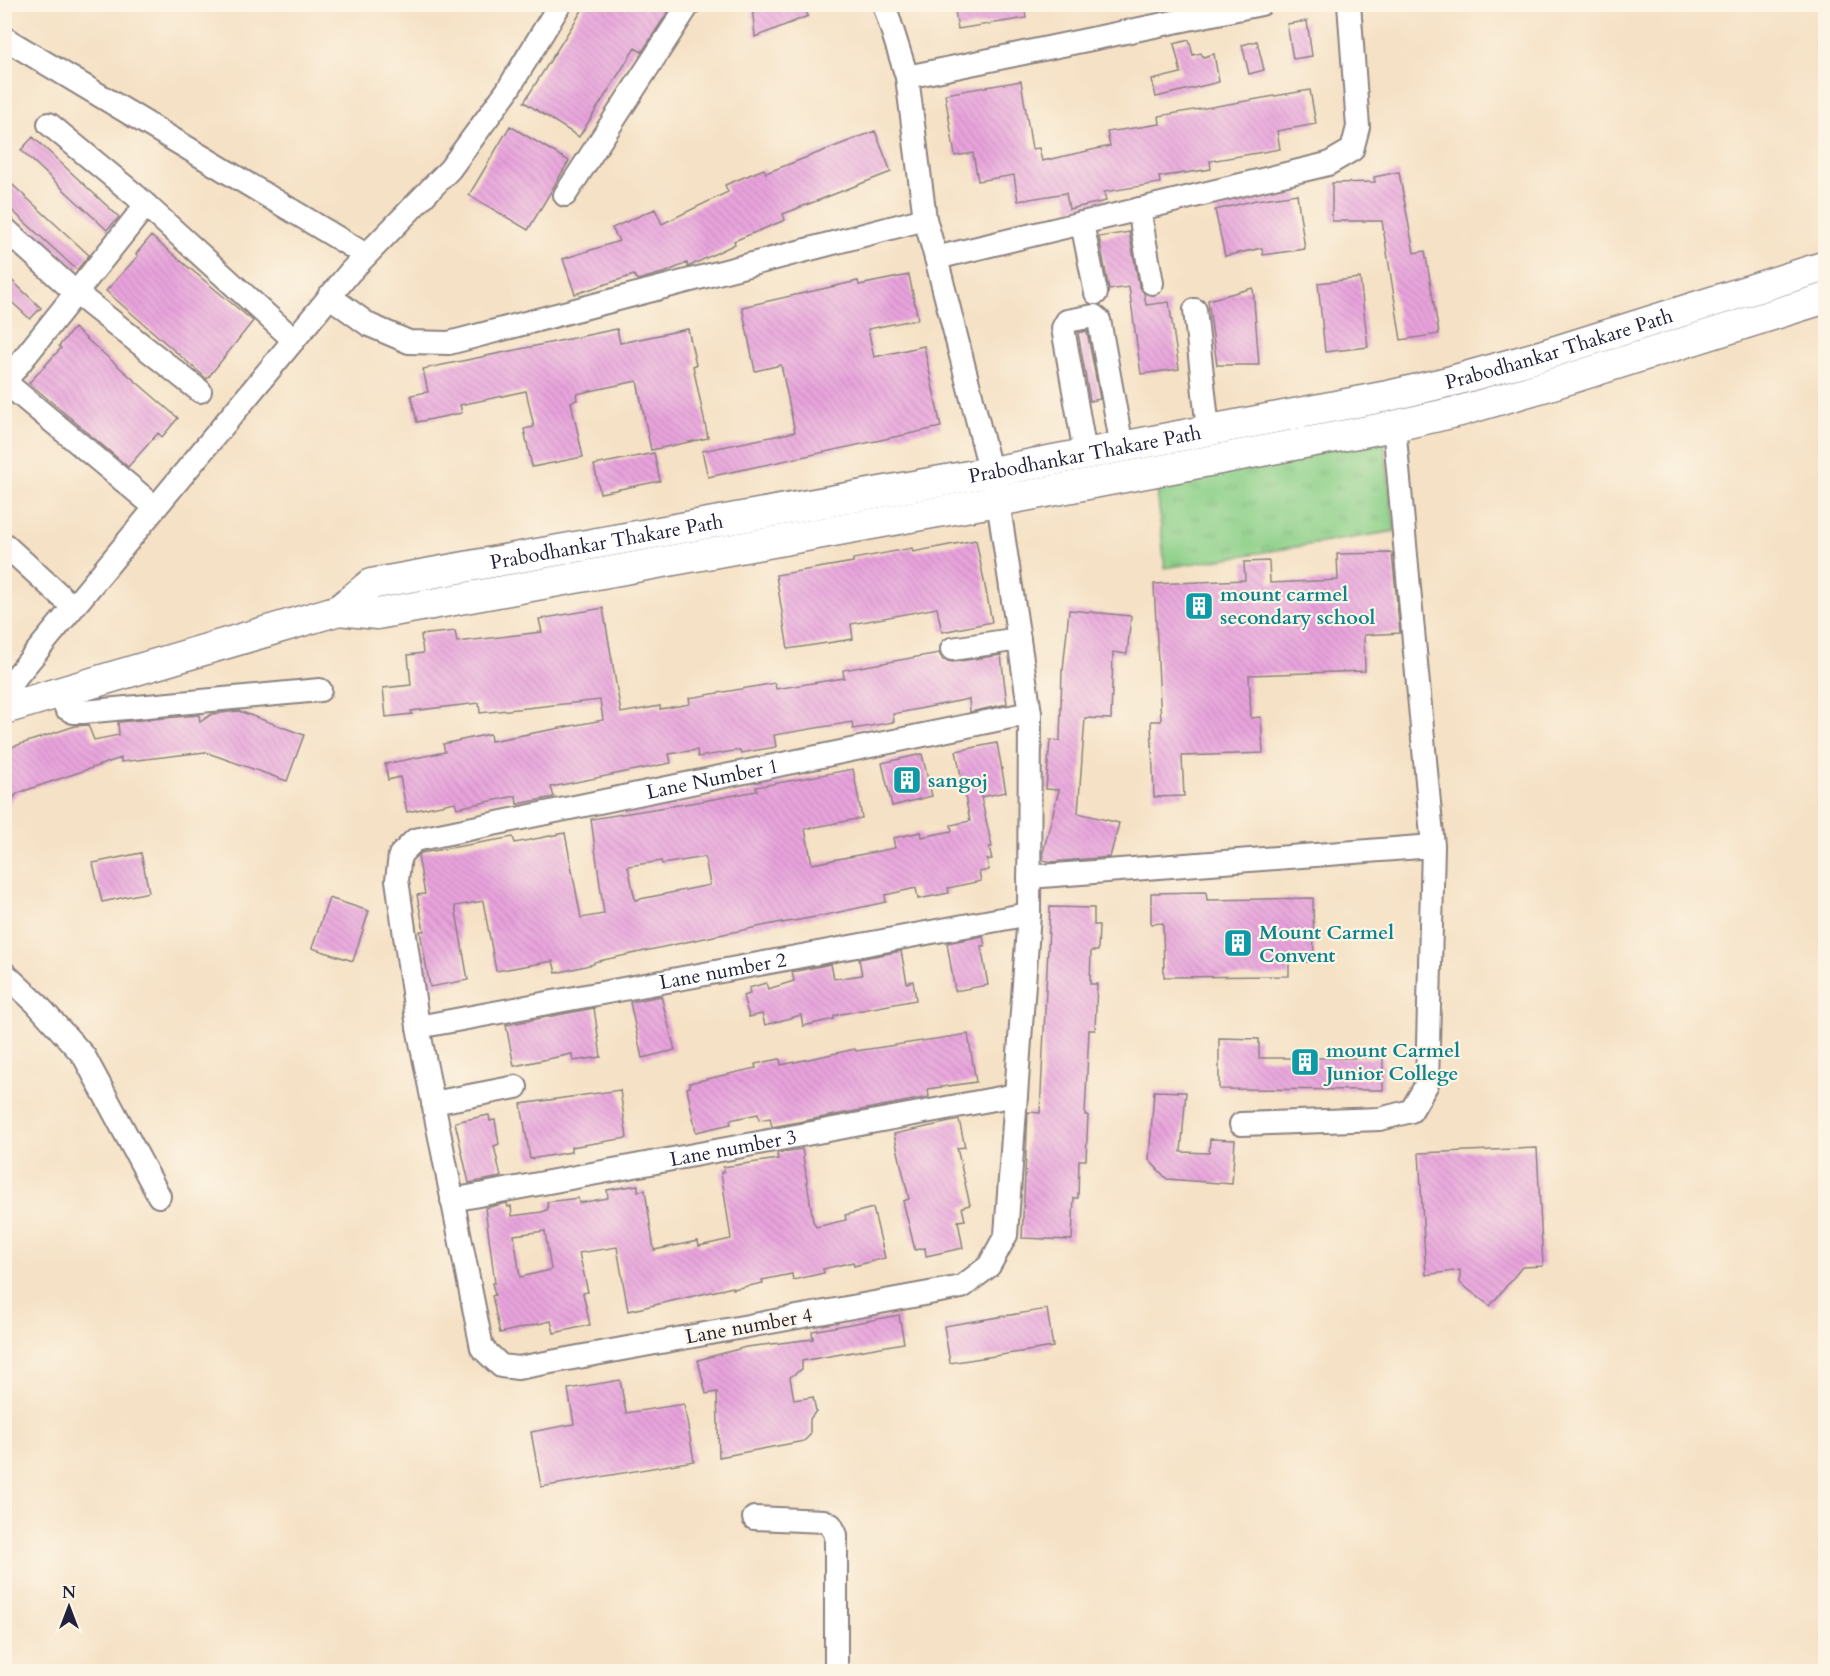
<svg xmlns="http://www.w3.org/2000/svg" width="1830" height="1676" font-family="Cardo,serif">
	<defs>
		<pattern id="park-tufts" width="24" height="20" patternUnits="userSpaceOnUse" patternTransform="scale(1.5)"><rect width="24" height="20" fill="#8dd089"/><path d="M3 7l-1-3M5 7V3M7 7l1-3M15 17l-1-3M17 17v-4M19 17l1-3" fill="none" stroke="#79b277"/></pattern>
		<pattern id="building-back-hatch" width="6" height="6" patternUnits="userSpaceOnUse" patternTransform="scale(1.5)"><rect width="6" height="6" fill="#e8a3dc"/><path d="M-1 5l2 2M0 0l6 6M5-1l2 2" fill="none" stroke="#c78cbe"/></pattern>
	</defs>
	<rect width="100%" height="100%" fill="#fcf5e5"/>
	<filter id="ink" filterUnits="userSpaceOnUse"><feTurbulence type="fractalNoise" baseFrequency=".0167" numOctaves="2"/><feDisplacementMap in="SourceGraphic" scale="12" xChannelSelector="R" yChannelSelector="G"/><feConvolveMatrix kernelMatrix="1 2 1 2 8 2 1 2 1" color-interpolation-filters="sRGB"/></filter>
	<filter id="wash" filterUnits="userSpaceOnUse"><feTurbulence type="fractalNoise" baseFrequency=".008" numOctaves="4" result="noise"/><feDisplacementMap in="SourceGraphic" scale="24" xChannelSelector="R" yChannelSelector="G"/><feGaussianBlur stdDeviation="1.35" result="paint"/><feColorMatrix in="noise" values="0 0 0 0 0 0 0 0 0 0 0 0 0 0 0 0 0 1.4 0 .05"/><feComposite in="paint" operator="in"/></filter>
	<g filter="url(#wash)">
		<rect width="100%" height="100%" fill="#f5e1c5"/>
		<path fill="url(#park-tufts)" stroke="#587962" stroke-width="1.5" d="M1384,438L1395,531L1165,568L1157,488Z"/>
		<g id="blocks">
			<path fill="url(#building-back-hatch)" fill-rule="evenodd" d="M586,4H673L642,52L635,48L579,137L524,102Z
				M752,4H803L808,16L755,37Z
				M954,4H1024L1026,18L958,29Z
				M1307,21L1312,56L1293,59L1287,24Z
				M1189,40L1193,55L1201,53L1203,57L1214,54L1219,82L1156,97L1152,80L1181,73L1174,44Z
				M1257,41L1264,70L1249,74L1242,45Z
				M1021,81L1032,149L1039,148L1042,161L1110,146L1107,132L1160,124L1159,116L1310,90L1316,124L1277,131L1280,149L1210,161L1211,169L1159,177L1160,183L1104,192L1106,201L1069,209L1066,193L1018,201L1014,175L978,181L973,153L955,156L945,94Z
				M510,126L569,161L528,230L469,195Z
				M875,131L891,172L783,214L785,220L734,241L735,244L688,267L687,263L666,272L637,280L634,275L575,294L563,259L619,241L612,228L655,209L662,224L728,192L725,185L764,169L766,173Z
				M33,137L119,217L107,230L21,150Z
				M1399,172L1414,253L1425,251L1439,334L1401,340L1382,221H1332V183L1375,182L1374,177Z
				M4,177L89,255L77,270L4,203Z
				M1297,194L1305,249L1263,255L1262,248L1225,256L1215,210L1256,200Z
				M1129,232L1139,285L1144,293L1146,305L1169,302L1179,369L1141,374L1129,287L1109,290L1099,237Z
				M151,236L253,321L207,379L106,291L138,256L136,254Z
				M4,273L41,308L30,319L4,295Z
				M909,275L918,319L868,329L874,357L924,346L941,427L708,477L702,451L795,432L781,365L755,371L742,307L858,281L859,285Z
				M1360,278L1368,347L1325,352L1318,283Z
				M1253,288L1259,365H1217L1208,300Z
				M74,328L178,418L162,437L158,433L128,467L29,383L61,348L59,346Z
				M617,329L620,343L688,329L696,365L693,366L708,438L651,450L637,381L576,394L577,400L571,402L583,457L532,467L524,429L534,427L526,391L460,405L462,413L417,422L411,395L428,392L423,369Z
				M1087,331L1100,399L1090,401L1078,333Z
				M654,453L660,481L600,493L594,465Z
				M976,540L992,622L942,632L937,608L851,624L853,639L788,649L776,575L853,562V559L912,548L913,552Z
				M1392,553L1400,633L1364,635L1365,671L1249,675L1251,718L1261,717L1263,753L1182,756L1184,796L1154,797L1151,721H1161L1154,584L1245,580L1244,562L1269,561L1270,583L1338,580L1337,554Z
				M603,608L621,713L660,706V709L690,704L689,698L775,683L776,689L844,678L843,670L939,653L943,660L953,662L1001,655L1007,704L970,712L969,699L893,714L894,722L853,729L852,722L774,735L776,747L741,753L740,750L698,757L697,750L669,754L671,763L551,787L554,797L517,804L516,796L457,808L455,802L407,812L400,777L388,780L385,764L445,752L443,744L490,734L491,741L603,720L600,700L480,713L479,703L411,711L412,714L386,717L383,688L411,685L408,655L423,653L421,635L455,631L457,642L542,632L539,619Z
				M1069,610L1131,616L1127,654L1113,652L1111,719L1085,718L1078,813L1119,823L1110,857L1051,862L1043,860V852L1059,790L1046,789L1050,740L1060,741L1062,670H1063Z
				M239,711L304,735L287,781L205,752L121,762V758L18,793L4,807L6,749L75,726L88,725L94,740L119,735L118,722L199,715L200,722L212,714Z
				M997,743L1006,792L981,797L992,847H989L992,859L987,860L989,870L979,872L981,881L948,888L949,893L918,899L916,888L885,895L886,902L821,916L782,923V922L714,936L594,962V964L556,973L553,961L496,971L483,901L455,906L468,980L430,987L420,931H424L417,895L425,894L418,856L421,853L513,837L515,843L565,833L581,918L604,914L591,819L703,801L757,791L756,787L853,769L862,818L805,829L812,864L895,848L893,838L921,832L922,837L952,831L951,825L970,821L956,751ZM705,857L710,885L635,900L628,866L661,861L662,864Z
				M922,754L932,796L892,806L882,763Z
				M141,853L149,892L102,902L93,863Z
				M1206,892L1207,900L1313,898L1314,962H1289V976L1164,977L1163,923L1151,924V893Z
				M329,898L369,911L353,961L312,948Z
				M1050,907L1094,908V925H1099L1098,951H1091L1090,984H1097L1095,1030H1089L1085,1115H1088L1086,1160H1079L1078,1198H1074L1072,1240L1022,1238L1028,1112L1040,1113Z
				M983,936L985,946H981L988,985L955,991L947,943Z
				M901,951L907,983L913,981L916,1000L841,1014L834,1016V1019L803,1026L801,1015L765,1025L762,1014L749,1017L743,996L750,994L749,988L766,983L768,989L794,981L792,972L831,964L834,979L862,975L859,959Z
				M661,996L675,1050L642,1058L630,1002Z
				M594,1008L601,1057L573,1061L572,1054L514,1066L506,1025Z
				M968,1034L976,1082L928,1089L929,1097L772,1127L770,1118L759,1120L758,1114L730,1120L731,1124L696,1132L687,1088L690,1087L689,1083L756,1068L755,1064L780,1059L781,1065L855,1049L856,1051Z
				M1219,1038L1259,1039V1058H1383V1090L1219,1089Z
				M620,1090L627,1138L571,1147V1152L530,1159L521,1104Z
				M1154,1091L1186,1092L1181,1152L1209,1153L1210,1139L1235,1140L1232,1184L1167,1179L1149,1160Z
				M489,1115L490,1121L495,1120L499,1144L494,1146L501,1177L469,1183L455,1122Z
				M959,1120L965,1147L957,1148L970,1205L962,1207L965,1220L958,1221L963,1248L926,1256L925,1248L915,1250L903,1201L909,1199L894,1134Z
				M1537,1148L1543,1266L1522,1267L1490,1306L1460,1283V1270L1426,1275L1419,1153Z
				M802,1149L813,1221L816,1227L846,1220L845,1215L873,1208L885,1258L854,1266L853,1262L823,1269L824,1273L793,1280L792,1274L762,1280L763,1283L733,1289V1287L628,1311L617,1247L579,1253L588,1292L583,1293L590,1325L554,1333L551,1321L500,1333L492,1296L495,1295L492,1283H495L485,1208L507,1203L508,1207L511,1206L512,1216L542,1212L548,1209L547,1202L578,1198L579,1203L608,1198L607,1190L638,1185V1191L645,1190L654,1250L698,1241L699,1246L731,1239L721,1172H724L723,1167L778,1159L777,1153ZM545,1231L551,1270L520,1277L514,1235Z
				M1047,1309L1053,1347L950,1363L944,1326Z
				M899,1315L904,1343L802,1361V1369L790,1377L794,1400L813,1397L816,1411L810,1419V1435L804,1441L719,1457L717,1392L706,1394L698,1360L746,1347L813,1339L812,1331Z
				M620,1380L626,1413L684,1404L694,1461L541,1487L531,1432L574,1424L568,1389Z"/>
		</g>
	</g>
	<g filter="url(#ink)">
		<use href="#blocks" fill-opacity="0" stroke="#8c8280" stroke-width="1.5"/>
		<g fill="none" stroke-linecap="round" stroke-linejoin="round">
			<g stroke="#8c8280" stroke-width="26">
				<g id="minor">
					<path d="M884,4L907,77L925,219"/>
					<path d="M4,38L366,255"/>
					<path d="M907,77L1261,4"/>
					<path d="M49,124L135,195L294,340"/>
					<path d="M565,195L689,4"/>
					<path d="M1139,209L1152,283"/>
					<path d="M1082,223L1096,293"/>
					<path d="M4,228L76,293L200,391"/>
					<path id="s1" d="M936,258L998,501L1030,713L1029,914L1006,1235L989,1266L962,1287L518,1368L501,1366L482,1348L418,1027L397,880L400,855L415,840L1030,713"/>
					<path d="M329,296L369,325L409,342L449,343L925,219L936,258L1328,164L1352,150L1358,127L1349,4"/>
					<path d="M1195,310L1208,430"/>
					<path d="M5,382L155,507"/>
					<path d="M4,383L146,205"/>
					<path d="M1085,453L1063,328L1067,321L1094,316L1099,320L1122,447"/>
					<path d="M4,544L73,607"/>
					<path d="M952,649L1019,639"/>
					<path d="M61,691L66,708L73,712H83L320,690"/>
					<path d="M16,705L10,684L350,272L450,169L507,91L560,4"/>
					<path d="M1029,877L1433,846"/>
					<path d="M4,973L36,1003L84,1056L159,1196"/>
					<path id="s2" d="M418,1027L1029,914"/>
					<path d="M433,1103L516,1087"/>
					<path d="M1241,1124L1380,1119L1411,1111L1427,1084L1433,846L1394,426"/>
					<path id="s3" d="M452,1200L1016,1095"/>
					<path d="M754,1518L824,1521L831,1525L836,1535V1672"/>
				</g>
			</g>
			<g stroke="#8c8280" stroke-width="33">
				<g id="major">
					<path d="M339,610L377,614L998,501L1394,426L1460,411L1546,386L1826,298"/>
					<path id="s4" d="M4,709L339,610L371,584L991,472L1388,396L1452,381L1537,357L1826,266"/>
				</g>
			</g>
			<use href="#minor" stroke="#fff" stroke-width="22"/>
			<use href="#major" stroke="#fff" stroke-width="30"/>
		</g>
	</g>
	<defs>
		<g id="building-square" transform="scale(1.5)"><rect x="-9" y="-9" width="18" height="18" rx="4" fill="#0f9aa8" stroke="#fcf5e5"/><path d="M-4-6H4V6H1V3H-1V6H-4ZM-2.5-4.3h1.7v1.8h-1.7ZM.8-4.3h1.7v1.8H.8ZM-2.5-1h1.7V.8h-1.7ZM.8-1h1.7V.8H.8Z" fill="#fff"/></g>
	</defs>
	<g fill-rule="evenodd">
		<use href="#building-square" x="1199" y="606"/>
		<use href="#building-square" x="907" y="780"/>
		<use href="#building-square" x="1238" y="943"/>
		<use href="#building-square" x="1305" y="1062"/>
	</g>
	<g text-anchor="middle" dominant-baseline="central" stroke-width="4.5" stroke-linejoin="round" paint-order="stroke">
		<g font-size="20" fill="#22223b" stroke="#fcf5e5">
			<text stroke="none"><textPath href="#s4" startOffset="1602">Prabodhankar Thakare Path</textPath></text>
			<text stroke="none"><textPath href="#s4" startOffset="1116">Prabodhankar Thakare Path</textPath></text>
			<text stroke="none"><textPath href="#s4" startOffset="630">Prabodhankar Thakare Path</textPath></text>
			<text stroke="none"><textPath href="#s1" startOffset="2378">Lane Number 1</textPath></text>
			<text stroke="none"><textPath href="#s2" startOffset="310">Lane number 2</textPath></text>
			<text stroke="none"><textPath href="#s3" startOffset="286">Lane number 3</textPath></text>
			<text transform="translate(749 1326) rotate(-10)">Lane number 4</text>
		</g>
		<g font-size="20" font-weight="bold" fill="#0d838f" stroke="#fcf5e5" text-anchor="start">
			<text x="1220" y="594">mount carmel<tspan x="1220" dy="23">secondary school</tspan></text>
			<text x="928" y="780">sangoj</text>
			<text x="1259" y="932">Mount Carmel<tspan x="1259" dy="23">Convent</tspan></text>
			<text x="1326" y="1050">mount Carmel<tspan x="1326" dy="23">Junior College</tspan></text>
		</g>
	</g>
	<rect width="1830" height="1676" fill="none" stroke="#fcf5e5" stroke-width="24"/>
	<g transform="translate(69 1607)" stroke="#fcf5e5" stroke-width="4.5" paint-order="stroke">
	<path d="M0-4.5L10 22L0 15L-10 22Z" fill="#22223b"/>
	<text y="-9" font-size="16" font-weight="bold" text-anchor="middle" fill="#22223b">N</text>
	</g>
</svg>
